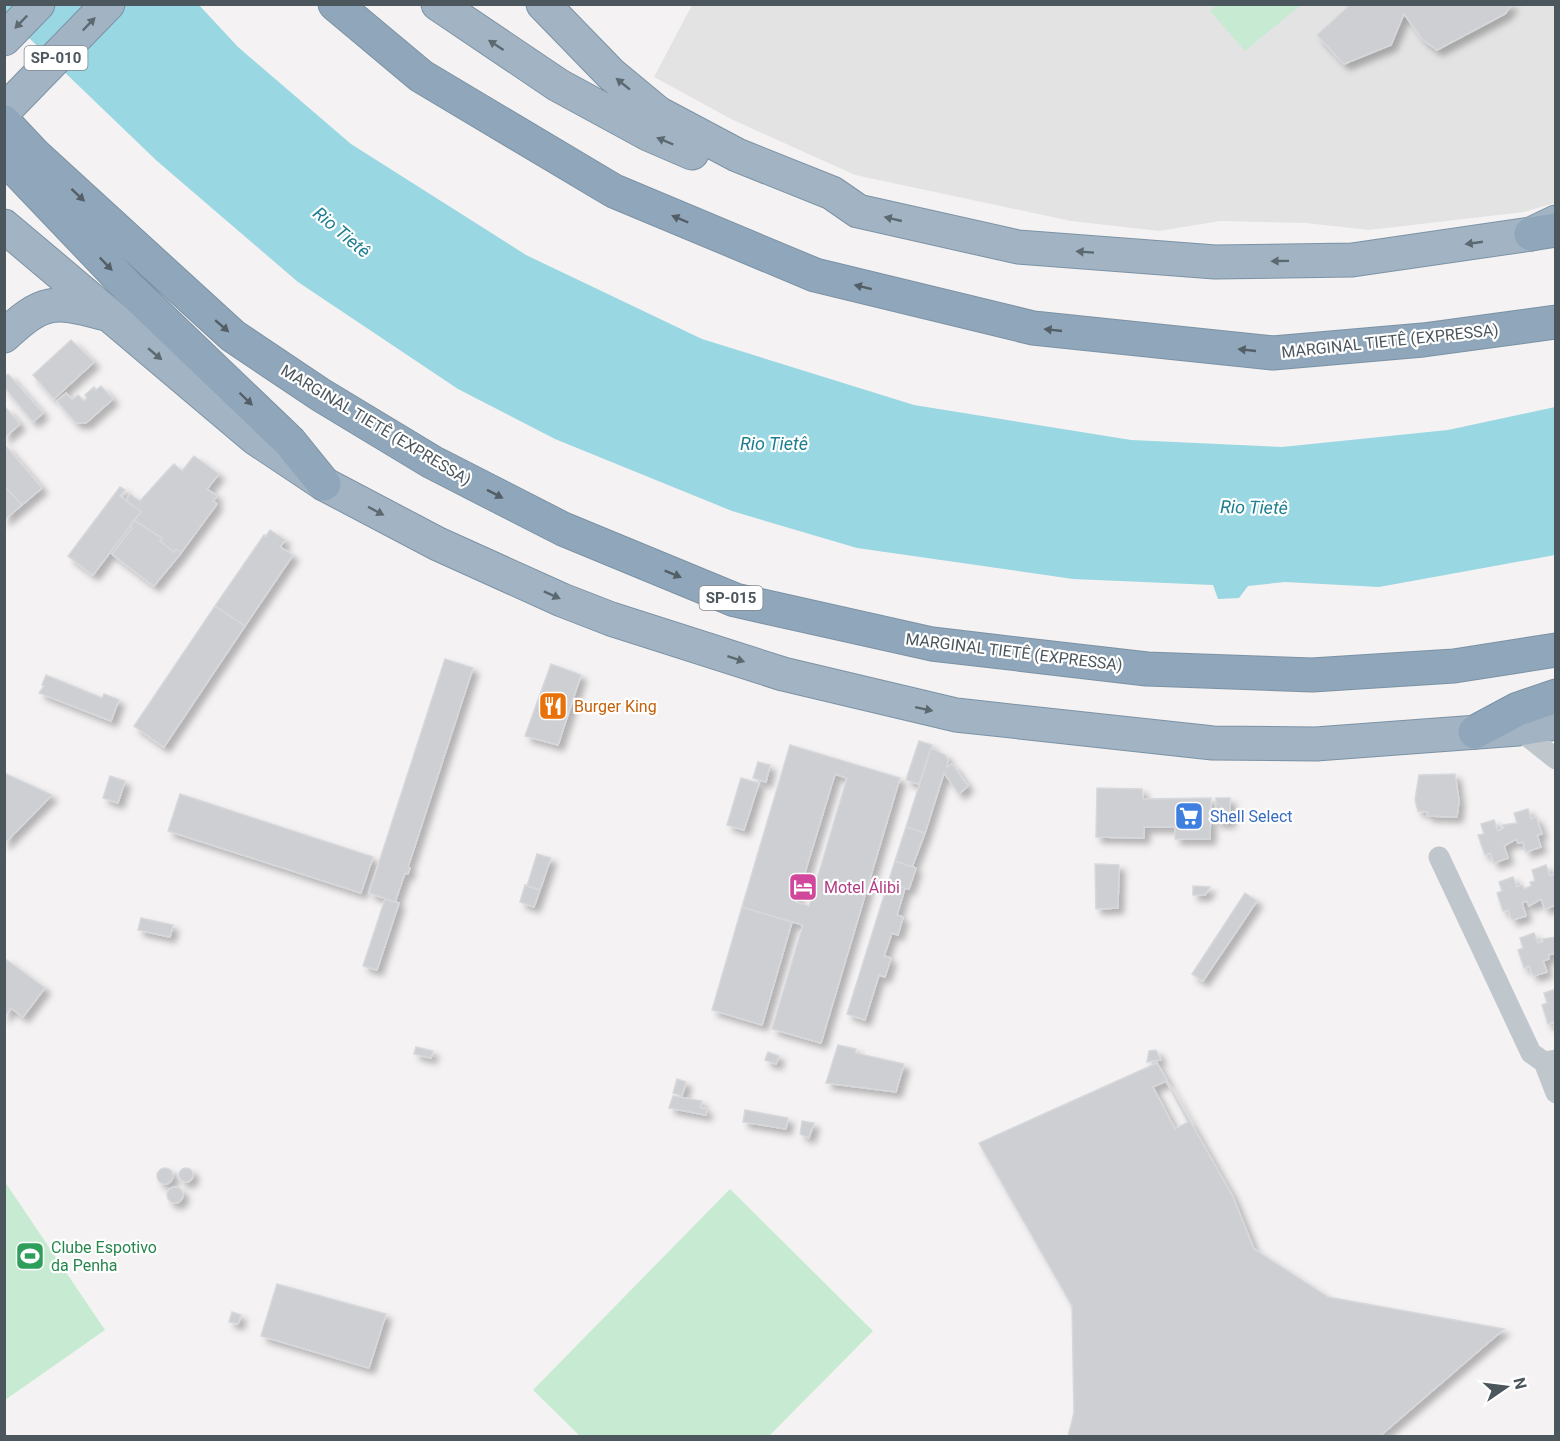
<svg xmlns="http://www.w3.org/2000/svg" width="1560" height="1441" font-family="Roboto,sans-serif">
	<defs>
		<filter id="shadow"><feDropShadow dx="5.5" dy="5.5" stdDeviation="3" flood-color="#0004"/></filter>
	</defs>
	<rect width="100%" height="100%" fill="#f4f2f2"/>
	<path fill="#e4e3e3" d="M692,5H1555V203L1524,212L1369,230L1306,223L1220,221L1159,231L1071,221L855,175L731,119L654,77Z"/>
	<path fill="#c6ebd2" d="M1218,4H1301V5L1245,51L1210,11Z
		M5,1182L105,1330L5,1400H4Z
		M730,1189L873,1331L769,1436H580L533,1390Z"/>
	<path fill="#99d7e2" d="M4,5H199L238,47L351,144L526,255L702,339L914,405L1131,440L1282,447L1448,430L1555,407V555L1379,587L1285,582L1248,586L1239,598L1218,599L1213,585L1073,579L857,548L732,511L555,439L458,389L298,282L157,161L5,15Z"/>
	<path fill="#cdcfd3" stroke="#d6d8dc" stroke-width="1.5" fill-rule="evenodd" filter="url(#shadow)" d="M1351,4H1512L1505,14L1437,50L1423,40L1404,14L1391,45L1344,64L1317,35Z
		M71,340L94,362L54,399L33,375Z
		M8,374L43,413L33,422L4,387V377Z
		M101,386L113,399L86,423H76L57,401L66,393L72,400L78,395L84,401L87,398L85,395L94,387L96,390Z
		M6,408L20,424L4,438V409Z
		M4,444L42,488L22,505L4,486Z
		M194,456L219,474L207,489L217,496L213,501L217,504L181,553L176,549L174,552L160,541L162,538L134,520L141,512L126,500L130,494L140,501L169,469L174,464L182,471Z
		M4,486L22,505L4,520Z
		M120,487L125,490L120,496L141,512L93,575L68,556Z
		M134,520L162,538L160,541L174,552L176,549L181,553L154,586L112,554L132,528L130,526Z
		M270,530L285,540L280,547L293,555L245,626L215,606L264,535L266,536Z
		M215,606L245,626L164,747L134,726Z
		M445,659L473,668L408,867L410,868L408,874L405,873L395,902L369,893Z
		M551,664L581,675L558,745L525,736Z
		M46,675L102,698L104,694L119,700L111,721L39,693L44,686L42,685Z
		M919,741L932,745L919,784L906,780Z
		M790,745L900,778L821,1043L772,1029L803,925L742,907ZM835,774L847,778L809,906L796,902Z
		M931,748L945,755L948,759L947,767L952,764L968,786L959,794L944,773L925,833L906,827Z
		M758,762L770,765L766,782L753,778Z
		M4,773L52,795L4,844Z
		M1455,774L1459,801L1457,817L1427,816L1428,812L1418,811L1415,800L1419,775Z
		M110,776L125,781L118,803L103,798Z
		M741,778L759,783L744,830L727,825Z
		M1097,788L1142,789L1143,799L1211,798L1210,839H1175V827H1144V838L1096,837Z
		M180,794L373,857L361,893L168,831Z
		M1216,798H1230V822H1216Z
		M1528,809L1531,819L1536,817L1542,834L1537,835L1541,847L1526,852L1523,842L1518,843L1516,839L1504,846L1508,858L1494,863L1490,853L1485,855L1478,835L1484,834L1481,824L1494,820L1498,831L1504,828L1502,825L1517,823L1514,813Z
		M906,827L925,833L912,867L895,861Z
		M537,854L551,858L540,890L527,886Z
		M895,861L916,868L909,889L888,883Z
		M1095,864L1119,865L1118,908L1096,909Z
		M1546,865L1550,876L1554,875L1556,878V905L1545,909L1541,899L1529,906L1527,901L1522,903L1526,916L1512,920L1508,910L1503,911L1497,893L1502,891L1499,882L1513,877L1517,887L1522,885L1524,889L1531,886L1530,882L1535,881L1532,870Z
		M888,883L905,888L897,915L903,917L898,935L892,933L884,956L891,958L885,977L879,975L865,1020L847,1014Z
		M525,885L540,890L534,907L520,902Z
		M1193,886L1210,887L1205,895H1193Z
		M1245,893L1257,901L1203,981L1192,974Z
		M385,899L399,903L377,970L363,966Z
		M742,907L792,922L762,1025L712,1010Z
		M141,918L173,925L170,937L138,930Z
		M1534,933L1538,943L1543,942L1542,939L1556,937V953L1548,955L1549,959L1543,961L1547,972L1533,976L1529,966L1524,968L1518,950L1523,948L1520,938Z
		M4,958L45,988L23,1017L11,1008L4,1017Z
		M1556,989V1031L1553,1022L1548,1024L1542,1005L1547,1003L1544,993Z
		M838,1045L856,1049L855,1053L904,1064L896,1092L826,1083Z
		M416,1047L433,1051L431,1058L414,1054Z
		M1156,1050L1161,1060L1147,1062L1149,1051Z
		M768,1052L779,1056L776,1064L765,1060Z
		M1157,1063L1233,1197L1254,1249L1328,1297L1504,1329L1380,1436H1068L1074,1413L1072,1306L979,1143Z
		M677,1079L686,1082L682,1096L673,1093Z
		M1166,1081L1188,1122L1175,1129L1153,1087Z
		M673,1096L702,1101L700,1108L707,1109L706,1115L669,1108Z
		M745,1110L788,1118L786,1129L743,1122Z
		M802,1121L814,1123L809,1138L800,1134Z
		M179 1175a7 7 0 1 1 14 0a7 7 0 1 1-14 0Z
		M157 1176a8 8 0 1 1 16 0a8 8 0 1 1-16 0Z
		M167 1195a8 8 0 1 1 16 0a8 8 0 1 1-16 0Z
		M277,1284L386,1314L369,1368L261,1336Z
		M232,1312L241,1315L238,1324L229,1322Z"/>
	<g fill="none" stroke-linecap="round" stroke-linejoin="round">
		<g stroke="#7b92a5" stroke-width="35">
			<path id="trunk" d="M438,4L558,85L648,134L692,153
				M543,4L611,74L658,113L737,155L832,193L858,211L1018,247L1215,262L1352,260L1531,234L1556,222
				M4,39L38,4
				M4,111L108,4
				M4,226L255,438L324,484L438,544L562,600L611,619L783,674L956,715L1213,743L1316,744L1518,729L1556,723
				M4,336C43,300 52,300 102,313"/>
		</g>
		<g stroke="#7b92a5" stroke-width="35">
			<path id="motorway" d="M335,4L421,76L614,191L815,275L1033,328L1273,353L1423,340L1556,322
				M4,122L35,155L233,336L321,395L432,462L563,529L735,600L932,644L1147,669L1312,675L1454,666L1556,650
				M4,157L126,285L290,442L324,484
				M1531,234L1556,230
				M1475,732L1518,709L1556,696"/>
		</g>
		<path stroke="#bfc6cc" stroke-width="21" d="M1518,729L1556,759
			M1439,857L1531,1053L1544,1062L1556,1060
			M1544,1062L1556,1093"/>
		<use href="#trunk" stroke="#a2b4c3" stroke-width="33"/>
		<use href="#motorway" stroke="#90a6ba" stroke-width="33"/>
	</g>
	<defs><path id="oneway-solid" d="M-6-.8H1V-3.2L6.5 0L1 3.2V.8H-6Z" transform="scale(1.5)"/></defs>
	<g fill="#5d6971">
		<use href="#oneway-solid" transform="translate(21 22) rotate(134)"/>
		<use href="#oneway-solid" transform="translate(89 24) rotate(-46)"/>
		<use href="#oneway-solid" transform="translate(496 45) rotate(-147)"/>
		<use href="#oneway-solid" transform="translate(623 84) rotate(-141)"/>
		<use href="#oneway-solid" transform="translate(665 141) rotate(-157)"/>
		<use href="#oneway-solid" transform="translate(893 219) rotate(-167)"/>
		<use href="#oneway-solid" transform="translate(1474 243) rotate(172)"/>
		<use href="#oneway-solid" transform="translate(1085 252) rotate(-176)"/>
		<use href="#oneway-solid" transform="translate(1280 261) rotate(179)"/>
		<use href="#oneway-solid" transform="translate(155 354) rotate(40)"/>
		<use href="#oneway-solid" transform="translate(376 511) rotate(28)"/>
		<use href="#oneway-solid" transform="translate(552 595) rotate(24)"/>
		<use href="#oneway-solid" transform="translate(736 659) rotate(18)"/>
		<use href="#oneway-solid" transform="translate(924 709) rotate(12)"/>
	</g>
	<g fill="#535e66">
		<use href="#oneway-solid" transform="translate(78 195) rotate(43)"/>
		<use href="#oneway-solid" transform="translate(680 219) rotate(-157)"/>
		<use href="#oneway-solid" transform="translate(106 264) rotate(46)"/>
		<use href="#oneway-solid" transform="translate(863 287) rotate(-166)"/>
		<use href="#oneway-solid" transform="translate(222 326) rotate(41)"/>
		<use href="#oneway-solid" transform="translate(1053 330) rotate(-174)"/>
		<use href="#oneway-solid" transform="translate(1247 350) rotate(-174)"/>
		<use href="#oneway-solid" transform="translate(246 399) rotate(44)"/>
		<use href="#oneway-solid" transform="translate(495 494) rotate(27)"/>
		<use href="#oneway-solid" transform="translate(673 574) rotate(22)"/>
	</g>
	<defs>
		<g id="restaurant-square" transform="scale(1.5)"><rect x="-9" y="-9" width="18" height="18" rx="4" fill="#e8710a" stroke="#fff"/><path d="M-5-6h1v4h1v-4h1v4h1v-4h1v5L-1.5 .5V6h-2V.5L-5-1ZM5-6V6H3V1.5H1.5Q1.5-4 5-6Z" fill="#fff"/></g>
		<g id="supermarket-square" transform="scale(1.5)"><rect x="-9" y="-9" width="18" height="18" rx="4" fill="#3f7fe0" stroke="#fff"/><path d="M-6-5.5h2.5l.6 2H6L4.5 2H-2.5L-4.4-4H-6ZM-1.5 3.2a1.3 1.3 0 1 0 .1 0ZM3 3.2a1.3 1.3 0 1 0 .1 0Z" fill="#fff"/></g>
		<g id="hotel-square" transform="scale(1.5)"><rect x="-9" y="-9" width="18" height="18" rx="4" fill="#d1479c" stroke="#fff"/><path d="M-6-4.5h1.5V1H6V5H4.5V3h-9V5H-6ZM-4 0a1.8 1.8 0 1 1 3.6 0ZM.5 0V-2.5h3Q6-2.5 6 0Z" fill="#fff"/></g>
		<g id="stadium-square" transform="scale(1.5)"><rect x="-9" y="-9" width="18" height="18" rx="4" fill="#2e9e5b" stroke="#fff"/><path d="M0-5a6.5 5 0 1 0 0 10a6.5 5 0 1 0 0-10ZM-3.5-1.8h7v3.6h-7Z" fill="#fff"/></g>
	</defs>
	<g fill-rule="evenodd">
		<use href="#restaurant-square" x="553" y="706"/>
		<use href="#supermarket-square" x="1189" y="816"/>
		<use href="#hotel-square" x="803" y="887"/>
		<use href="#stadium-square" x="30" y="1256"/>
	</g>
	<g text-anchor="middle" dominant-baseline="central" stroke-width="4.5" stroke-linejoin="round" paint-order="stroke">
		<g fill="#fff" stroke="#82898e" stroke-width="1.5">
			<rect x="24.5" y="46" width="63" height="24" rx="4.5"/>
			<rect x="699.5" y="586" width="63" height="24" rx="4.5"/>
		</g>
		<g font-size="15" font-weight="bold" fill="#4c565d">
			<text x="56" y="58">SP-010</text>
			<text x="731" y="598">SP-015</text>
		</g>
		<g font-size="16" fill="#4c565d" stroke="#fff">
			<text transform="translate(1390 341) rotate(-6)">MARGINAL TIETÊ (EXPRESSA)</text>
			<text transform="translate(376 425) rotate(31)">MARGINAL TIETÊ (EXPRESSA)</text>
			<text transform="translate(1014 652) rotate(7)">MARGINAL TIETÊ (EXPRESSA)</text>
		</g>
		<g font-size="16" fill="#c56008" stroke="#fff" text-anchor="start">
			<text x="574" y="706">Burger King</text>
		</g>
		<g font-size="16" fill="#366cbe" stroke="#fff" text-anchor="start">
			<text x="1210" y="816">Shell Select</text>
		</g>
		<g font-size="16" fill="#b23c85" stroke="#fff" text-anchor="start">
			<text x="824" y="887">Motel Álibi</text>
		</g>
		<g font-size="16" fill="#27864d" stroke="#fff" text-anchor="start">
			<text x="51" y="1247">Clube Espotivo<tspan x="51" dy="18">da Penha</tspan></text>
		</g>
		<g font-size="18" font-style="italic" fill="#1d7e8f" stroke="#fff">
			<text transform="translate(342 232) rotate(40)">Rio Tietê</text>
			<text x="774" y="443">Rio Tietê</text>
			<text transform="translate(1254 507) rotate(1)">Rio Tietê</text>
		</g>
	</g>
	<rect width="1560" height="1441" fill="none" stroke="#4c565d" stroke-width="12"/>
	<g transform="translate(1506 1387) rotate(76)" stroke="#ffffff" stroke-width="4.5" paint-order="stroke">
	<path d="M0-4.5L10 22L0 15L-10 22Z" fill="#4c565d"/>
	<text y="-9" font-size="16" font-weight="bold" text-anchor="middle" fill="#4c565d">N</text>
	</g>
</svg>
